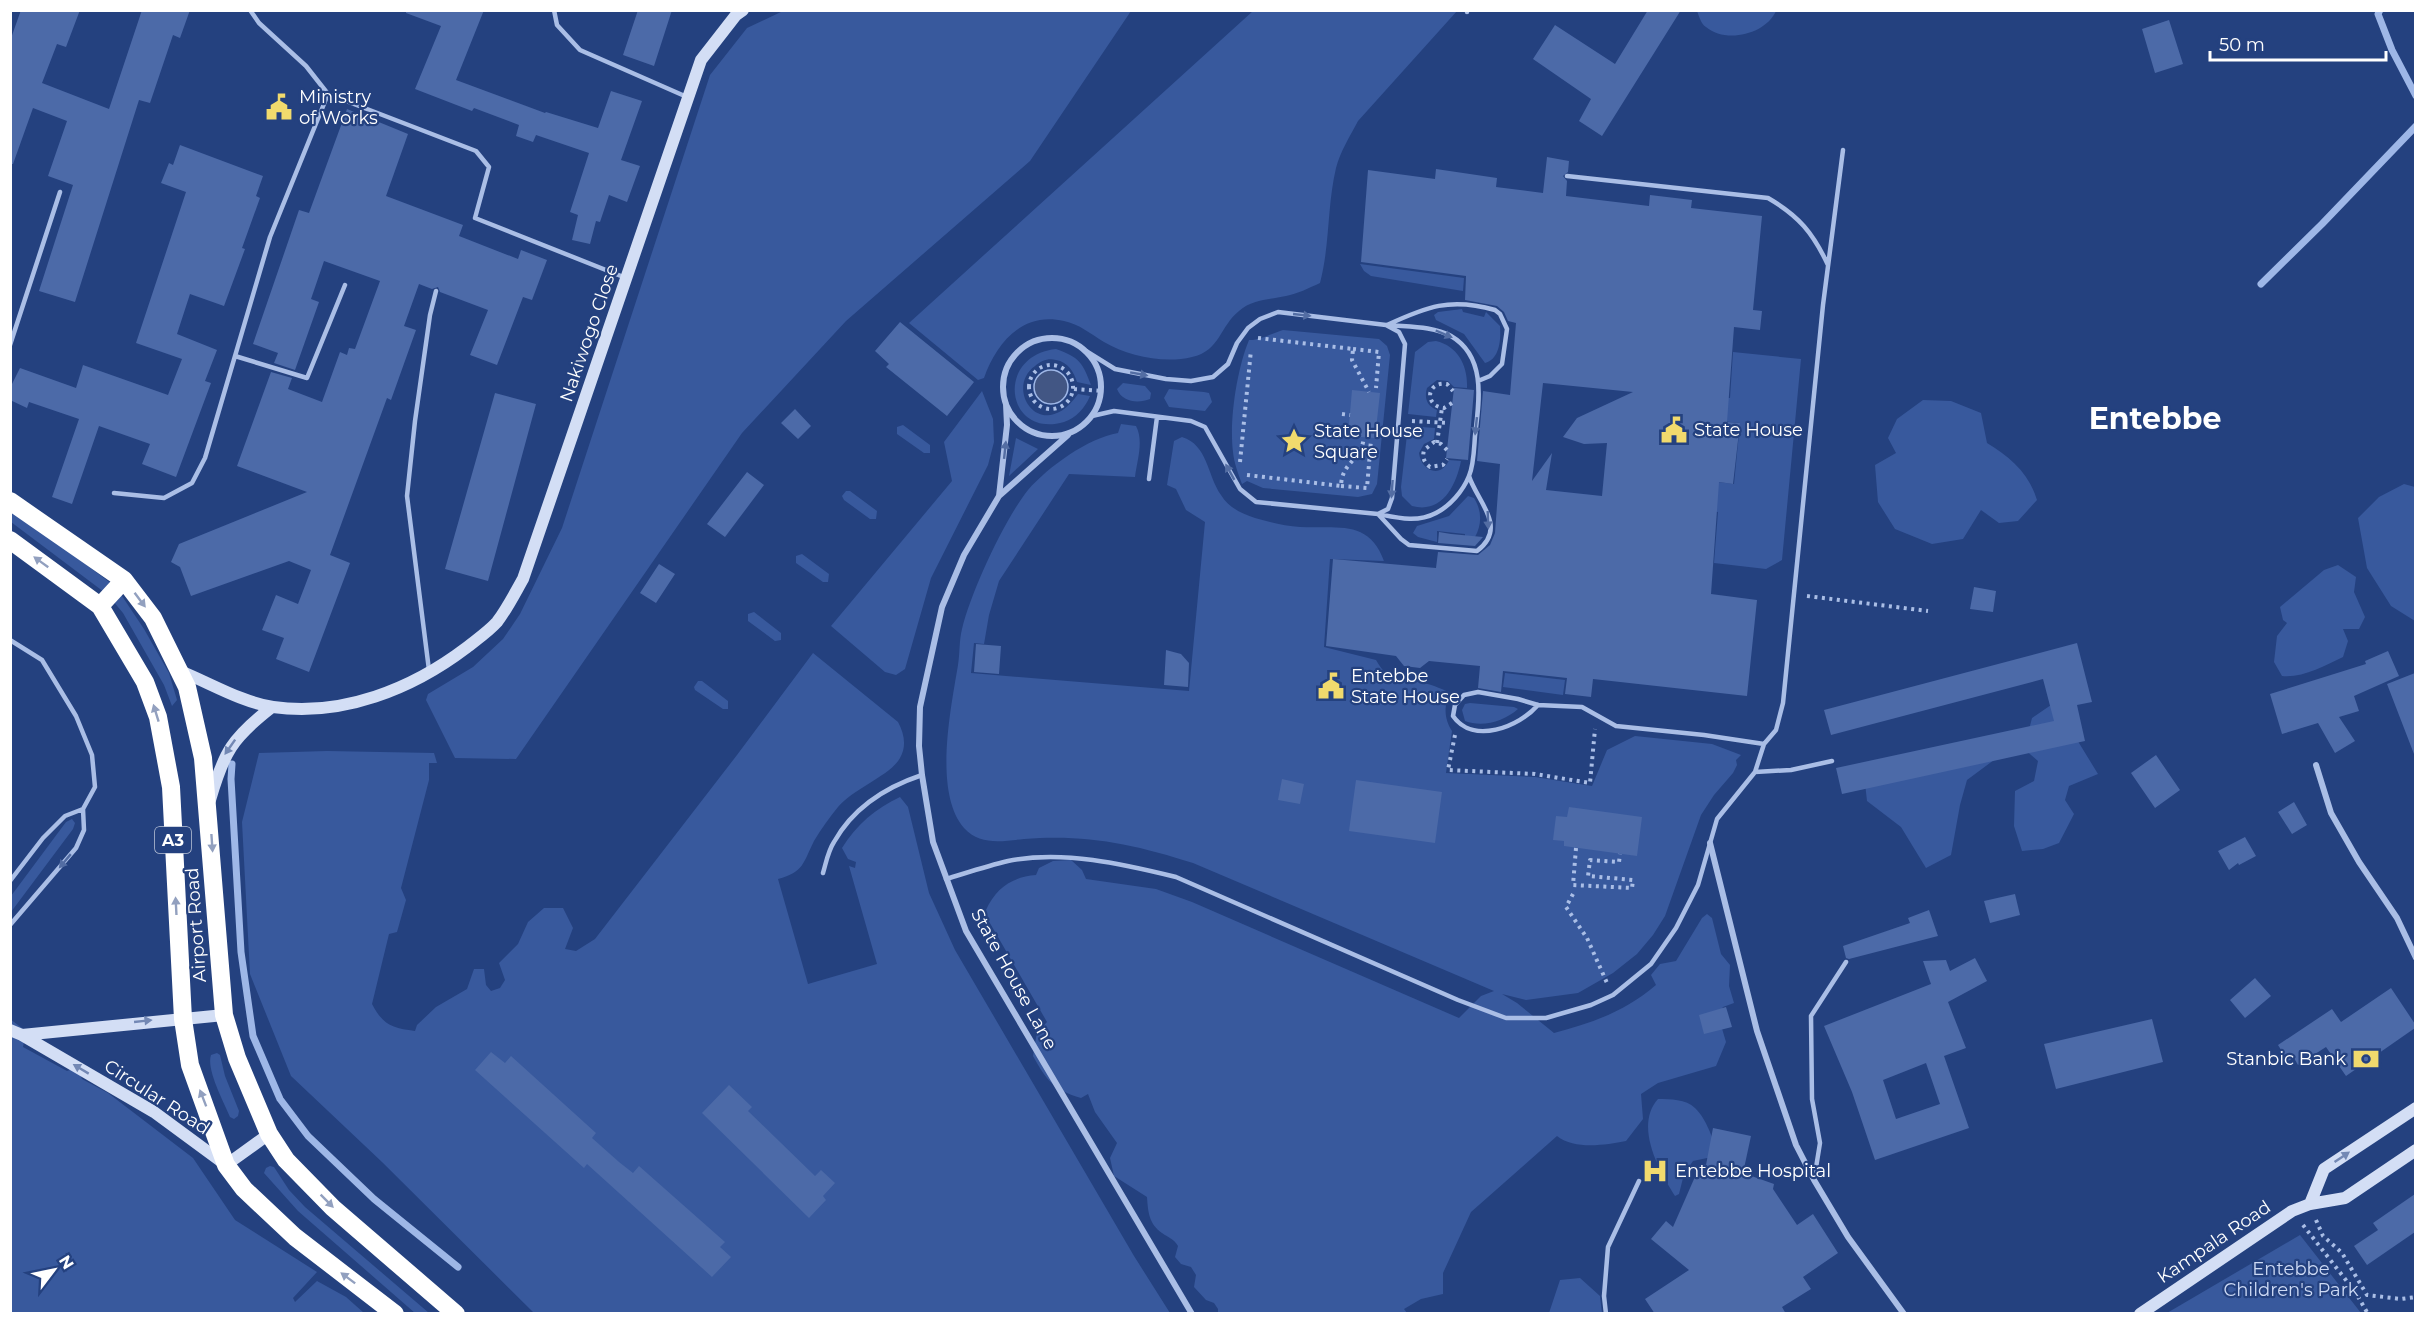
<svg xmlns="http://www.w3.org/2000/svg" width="2426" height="1324" font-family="Montserrat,sans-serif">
	<rect width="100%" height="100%" fill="#24417f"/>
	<path fill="#38599d" d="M783,11H1131L1030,161L846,321L742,433L516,759L455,758L426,700L428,694L473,667L503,639L520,614L562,528L710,75L747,28Z
		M1253,11H1457L1358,121C1350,136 1340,152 1336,168C1327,206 1330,245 1320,283C1309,288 1297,294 1286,296C1268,300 1253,299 1239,311C1220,326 1220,351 1192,357C1164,364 1128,356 1104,342C1091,334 1079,324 1064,321C1022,311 996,344 984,378L978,380L909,323Z
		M1697,11H1776C1766,34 1726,44 1706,27C1701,24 1699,16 1697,11Z
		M1360,264L1464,278L1463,291L1371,276L1364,271Z
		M1462,309L1463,312L1484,317L1486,312L1500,326C1501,339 1500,359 1485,363L1464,334L1436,320L1434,315L1438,312Z
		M1283,330L1379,339L1387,346L1390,355L1377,484L1372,494L1358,497L1263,488L1247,481L1242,484C1238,473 1234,463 1233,452C1229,420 1237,369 1249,340C1258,341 1273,333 1283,330Z
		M1436,341C1458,346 1468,366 1467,388L1454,387L1448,381L1437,380L1427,388C1424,398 1427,406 1437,410L1436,417L1408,414L1415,352L1428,342Z
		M1056,349C1079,357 1083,363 1091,385L1077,382C1074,372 1068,362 1056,360C1048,358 1041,361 1035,366C1003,389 1042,446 1078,394L1090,396C1085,408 1076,418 1064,422C1006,439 994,356 1056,349Z
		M1733,352L1801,359L1782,560L1766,569L1714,563L1718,512L1658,505L1661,475L1734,484L1740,423L1666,415L1669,394L1730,398Z
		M1123,383L1145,386L1151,393L1150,399C1138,404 1122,402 1117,389Z
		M1169,389L1204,392L1209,393L1212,402L1205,411L1169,407L1164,398Z
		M982,391L993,419L994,442L988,465L931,578L905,669L896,675L885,672L831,626L952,481L944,442Z
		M1923,400L1951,401L1981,413L1987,443C2010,457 2029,473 2037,500L2018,521L1999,523L1981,510L1963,539L1932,544L1895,529L1878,502L1875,465L1896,453L1888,438L1897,419Z
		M1121,424L1136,426C1144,441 1137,461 1135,477L1069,474L999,581L989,615L984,644L974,643L971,673L1189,691L1205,522L1186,510L1176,489L1167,485L1174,441L1182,437C1208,445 1207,475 1221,495C1228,507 1242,514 1255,518C1269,522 1285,526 1300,527C1337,529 1369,519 1384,561L1330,559L1324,647L1376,660C1391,686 1399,677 1424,683C1434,685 1443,690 1452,693C1442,705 1445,720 1452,731L1446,773L1535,777L1592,786L1607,750L1635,736L1712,744L1741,755L1736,760L1737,765L1733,773L1714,795L1701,815L1665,916L1653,935L1637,954L1613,973L1578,993L1526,1000L1502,994L1517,1003L1554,1033C1592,1023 1626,1011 1656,985L1651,975L1660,964L1676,961L1702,918L1707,914L1712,918L1721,954L1730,965L1729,986L1734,1003L1723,1007L1718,1015L1726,1042L1716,1066L1658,1083L1641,1094L1643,1119L1626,1141C1605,1145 1575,1150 1557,1136L1471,1212L1443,1273V1294L1421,1299L1404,1309L1407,1313H1218V1309L1214,1303L1206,1300L1194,1287L1196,1275L1191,1267L1181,1264L1175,1257L1178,1246C1173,1238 1169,1238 1162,1233C1149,1224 1148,1212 1147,1197L1114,1176L1110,1158L1117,1143L1095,1112L1088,1094L1081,1098C1054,1090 1046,1080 1033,1056L1037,1032L1047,1022L987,918L986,910C996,888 1012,877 1036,875L1039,868L1053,861L1071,860L1082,870L1086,879L1156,889L1192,902L1459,1018L1481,996L1494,991L1193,863C1133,844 1086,834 1024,839C1003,841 980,846 964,828C933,792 951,708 958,665C960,653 959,641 962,629C971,592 1004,520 1028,490C1048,467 1088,438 1118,433Z
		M903,425L930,445V453H924L897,434V427Z
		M1408,426L1435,428L1434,439L1424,444L1419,453C1421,471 1441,479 1449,460L1461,461C1456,486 1442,514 1412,506L1402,496L1401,487Z
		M1016,438L1038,449L1009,476Z
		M2404,484L2415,487V621L2391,606L2367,568L2358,518L2379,497Z
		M846,491H850L877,511L876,519H870L844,500L842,496Z
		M1468,496L1474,498C1482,511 1482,524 1475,537L1465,542V534L1437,531V542L1418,537L1413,533L1417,526L1449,516Z
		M10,508L116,587L144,629L169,673L177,700L172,706L164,685L123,613L108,595L11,522Z
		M802,554L829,574L828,582H823L796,563V556Z
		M2338,565L2356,577L2354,592L2365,617L2359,629H2343L2348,641L2343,657C2324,666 2303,678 2282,676L2274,662L2277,636L2287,623L2283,620L2280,607L2324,570Z
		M754,612L781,633V640L775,641L748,621V614Z
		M813,653L898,722C904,733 907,746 900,758C891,775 853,789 838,807C830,817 821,829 814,841C803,863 804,872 778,879L808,984L877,964L849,866L855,868L856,862L848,859L842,848C856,825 876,808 900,797L908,807L929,893L955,950L1134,1256L1170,1313H534L382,1162L291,1076L250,974L242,822L259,753L327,751L434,753L437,763H429V780L401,888L406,900L397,932L389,934L372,1004C383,1025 392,1028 415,1031L417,1025L436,1007L467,989L474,969H484L486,985L491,991L500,988L505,980L499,963L518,944L528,922L544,908H563L573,928L565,949L576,951L595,939L737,755Z
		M1505,673L1565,680L1563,695L1503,687Z
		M698,681H702L728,701V709H723L695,690L694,687Z
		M1470,703L1514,707L1518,709C1504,721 1483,728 1465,721L1462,710L1465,704Z
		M2051,705L2068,725L2098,774L2069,786L2065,800L2074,814L2059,843L2043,849L2022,851L2014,826L2015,791L2034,781L2038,761L2024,749L2032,718Z
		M1998,757L1967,780L1960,805L1951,855L1926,868L1901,827L1867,801L1864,774Z
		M72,819L75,823L73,829L11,912V896L66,822Z
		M10,1019L22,1028L24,1042L23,1047L67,1071L73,1069L80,1074L82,1079L108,1093L193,1158L235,1220L317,1272L293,1298L295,1302L317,1281L346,1297L364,1313H11Z
		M217,1053L220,1055L225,1076L239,1111L238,1116L234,1119L230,1117C224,1102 206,1070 211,1055Z
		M1658,1099C1670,1099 1686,1099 1695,1108C1708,1120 1717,1149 1720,1166L1707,1158L1693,1161L1684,1174L1679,1194L1675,1196C1659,1170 1634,1126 1658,1099Z
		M270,1166L274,1167L289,1190L305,1207L429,1313H415L298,1211L264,1173L266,1168Z
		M2300,1235L2361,1313H2167Z
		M1580,1278L1600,1296L1602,1313H1549L1560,1280Z"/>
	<path fill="#425684" stroke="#9eb7e7" stroke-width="1.5" d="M1034 387a17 17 0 1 1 34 0a17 17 0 1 1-34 0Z"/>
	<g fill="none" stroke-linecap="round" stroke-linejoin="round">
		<path stroke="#9eb7e7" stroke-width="7" d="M2380,10L2378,14L2392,50L2416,96
			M2261,284L2322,224L2416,126
			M232,764L231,779L241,952L253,1036L280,1099L308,1136L374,1199L458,1267"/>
	</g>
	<path fill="#4c6aa8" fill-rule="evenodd" d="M21,10H80L66,47L57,44L42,83L109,109L142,10H190L180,38L173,35L150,103L139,100L75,302L39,291L73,185L48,176L67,121L33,108L13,164H10V41Z
		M406,10H484L456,80L545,113L546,112L598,128L611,91L642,101L621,160L640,166L627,202L609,195L600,222L596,221L590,244L572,240L578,215L570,212L589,153L536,135L533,142L516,136L519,125L474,108L472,111L415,89L441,26L406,13Z
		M638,10H672L654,66L623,55Z
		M1648,10H1681L1602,136L1579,121L1591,99L1533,59L1555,25L1615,64Z
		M2169,20L2183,64L2155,73L2142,29Z
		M347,109L408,134L386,196L463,225L459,236L518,259L521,250L547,260L532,300L523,297L497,365L470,355L488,310L440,292L438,287L432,289L419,284L404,326L416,330L391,400L387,398L330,555L350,563L309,672L276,659L284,638L262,630L276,595L298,604L311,570L289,561L191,596L180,567L171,562L179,544L307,492L237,466L271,372L292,378L288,389L322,402L340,352L347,355L349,348L355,349L380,281L324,261L311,299L319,302L295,370L274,363L278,353L253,344L299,210L309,213Z
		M180,145L263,176L256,196L260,198L242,248L245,249L224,306L190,294L177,334L217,350L205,381L211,383L176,477L142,464L150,444L99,426L72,504L52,497L79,419L29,402L27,408L10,400V388L20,368L76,388L83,365L168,395L182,359L136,343L186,192L161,183L169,163L173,165Z
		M1547,157L1569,161L1568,172L1563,176L1567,181L1566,196L1649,206L1650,195L1692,200L1691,208L1762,216L1753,310L1762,311L1760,330L1734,327L1727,422L1740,423L1733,484L1719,482L1711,594L1757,600L1747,696L1593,679L1591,697L1565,694L1567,678L1503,671L1501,692L1478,688L1480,666L1429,661L1420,668L1404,666L1396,656L1326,646L1333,559L1436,568L1438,552L1478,555L1490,545L1495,533L1500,464L1477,461L1483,391L1510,395L1516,323L1508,321L1504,312L1497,306L1465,300L1466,276L1361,262L1368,170L1435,179L1436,169L1497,178L1496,187L1543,193ZM1543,383L1633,392L1577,418L1563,437L1584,444L1607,443L1602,496L1546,490L1552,453L1532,481Z
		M900,322L974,382L947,416L886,367L889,364L875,351Z
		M1454,388L1474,390L1468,460L1446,458Z
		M1352,390L1380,393L1375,438L1348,436Z
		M495,393L536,404L488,581L445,569Z
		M795,409L811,426L798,439L781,423Z
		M747,472L764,485L725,537L707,524Z
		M1439,532L1451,534L1483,537L1475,546L1438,543Z
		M659,564L675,574L656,603L640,593Z
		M1974,587L1996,591L1993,612L1970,609Z
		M2077,643L2092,702L2077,705L2085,741L1842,794L1836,768L2054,721L2043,679L1831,735L1824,710Z
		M976,644L1001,646L999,674L974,672Z
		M1166,650L1181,654L1189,663L1188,687L1164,685Z
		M2388,651L2399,676L2354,696L2359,711L2339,717L2355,741L2335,753L2318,723L2282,734L2270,694L2366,664L2365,661Z
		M2415,673V754H2414L2387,684Z
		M2156,755L2180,790L2155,808L2131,773Z
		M1282,779L1304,784L1300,804L1278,800Z
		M1356,780L1442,792L1435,843L1349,831Z
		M2294,802L2307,825L2292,834L2278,812Z
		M1569,807L1642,817L1637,856L1564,846V841L1553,840L1556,816L1567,817Z
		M2245,837L2256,856L2239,865L2238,863L2229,870L2218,851Z
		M2015,894L2020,915L1990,923L1984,901Z
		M1929,910L1938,936L1849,959L1846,958L1843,946L1910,923L1908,918Z
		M1975,958L1987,981L1948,1002L1966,1048L1944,1056L1969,1128L1875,1160L1852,1092L1824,1026L1931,984L1923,961L1946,960L1950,971ZM1926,1063L1940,1104L1896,1119L1883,1080Z
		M2255,978L2271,996L2245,1018L2230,1000Z
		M2391,988L2415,1024V1028L2346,1076L2326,1047L2298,1065L2294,1058L2288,1061L2278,1045L2332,1009L2341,1022Z
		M1726,1007L1732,1027L1704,1034L1699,1015Z
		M2152,1019L2163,1062L2056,1089L2044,1044Z
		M491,1052L505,1063L511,1056L596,1133L592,1138L619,1162L633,1173L639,1166L725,1242L720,1247L731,1257L712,1277L587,1164L584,1168L475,1070Z
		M729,1085L752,1107L748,1111L815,1176L821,1170L835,1183L823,1196L826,1200L809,1218L702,1113Z
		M1713,1128L1751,1136L1743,1173L1774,1184L1773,1189L1797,1225L1813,1214L1838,1253L1803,1277L1811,1289L1782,1307L1786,1314H1655L1645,1299L1689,1270L1651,1239L1666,1221L1673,1227L1701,1163L1706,1165Z
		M2415,1194V1232L2367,1265L2354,1246L2378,1230L2373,1223Z"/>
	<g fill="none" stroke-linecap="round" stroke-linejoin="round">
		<path stroke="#aabee6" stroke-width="4" stroke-dasharray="3 4.5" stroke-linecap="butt" d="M1258,338L1353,349L1352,360L1369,392
			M1353,349L1379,352L1376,388
			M1029 387a22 22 0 1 1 44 0a22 22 0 1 1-44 0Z
			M1074,389L1102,391
			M1452,403L1444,408C1424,406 1426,381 1447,384L1453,391
			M1342,414L1350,415
			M1412,421L1449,423
			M1437,443L1442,408
			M1447,450L1441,444L1434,442L1424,450C1422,458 1424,462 1430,467L1443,465L1447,459
			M1240,462L1251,350
			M1247,475L1341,486C1342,461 1361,462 1364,437
			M1341,486L1367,488L1371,440
			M1807,596L1928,611
			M1455,735L1448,770L1535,774L1590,783L1595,729
			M1576,848L1573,885L1632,888L1633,880L1588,876L1590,860L1619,862L1620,854
			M1573,894L1566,907L1587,938L1607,983
			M2316,1220L2323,1236L2342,1253L2367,1295L2401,1299L2416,1297
			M2303,1225L2356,1293L2368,1314"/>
		<path stroke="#aabee6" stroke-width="4.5" d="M250,10L259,23L306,66L328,94L476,151L489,167L475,218L626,278
			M554,10L557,25L580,50L687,97
			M1467,12V10
			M1567,176L1768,198C1799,216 1813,233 1828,265
			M1387,325C1426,307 1450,297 1495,310L1500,314L1507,329L1502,364L1490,376L1478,381
			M10,345L60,192
			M1086,351L1115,369L1166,379L1191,381L1213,377L1228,364L1237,343L1248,328L1260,319L1278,312L1386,325L1399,332L1405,344L1392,498L1388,509L1378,514L1256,502L1240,489L1205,427L1191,421L1114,411L1092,416
			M235,356L307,378L345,285
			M1149,479L1157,417
			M114,493L164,498L192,483L205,458L270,237L328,94
			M1378,514C1398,518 1417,523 1436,513C1450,506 1463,491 1469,476C1474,464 1474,448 1475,436C1479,402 1487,357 1451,336C1433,326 1409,327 1388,325
			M1378,514L1401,539L1409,545L1477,551C1509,527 1476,500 1469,476
			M10,640L42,660L76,716L92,755L95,787L83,809L84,830L76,848L10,925
			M429,670L407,496L415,421L430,315L436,291
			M1538,705C1519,727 1473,745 1453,716L1455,705L1464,695L1478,692L1518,699L1538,705L1582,707L1616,726L1704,735L1764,744
			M1755,772L1791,770L1832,761
			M823,873C826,863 828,851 834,842C853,808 886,787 922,775
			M946,879C966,873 987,866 1008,861C1063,850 1123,864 1176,877L1458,1000L1506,1018H1546L1591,1005L1613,995L1651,964L1676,928L1698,885L1717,819L1755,772L1764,744L1776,730L1783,703L1823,305L1843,150
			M10,881L43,838L65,816L83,809
			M1814,1180L1820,1143L1812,1099L1811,1016L1846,962
			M1606,1314L1604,1296L1608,1247L1639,1181"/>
		<path stroke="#aabee6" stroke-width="6" d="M1003 387a49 49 0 1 1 98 0a49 49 0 1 1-98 0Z
			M1006,404L1007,425L999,496L964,555L942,607L920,707L919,746L922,775L933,842L966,931L1192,1314
			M999,496L1068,435
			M2316,765L2331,813L2359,862L2397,918L2416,958
			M1710,843L1757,1031L1796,1145L1814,1180L1848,1237L1904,1314"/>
		<path stroke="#d3def5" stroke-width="12" d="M180,671C210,683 241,702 273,707C342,717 412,689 466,648C476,640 488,632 497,622C507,609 515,593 523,579L701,60L736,15L743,10
			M210,800C224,752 232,738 272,707
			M10,1030L22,1035L154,1112L226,1165L269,1134
			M22,1035L224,1015
			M2310,1204L2324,1169L2416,1108
			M2140,1314L2292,1211L2310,1204L2345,1198L2416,1150"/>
		<path stroke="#fff" stroke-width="18" d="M10,501L124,580L153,618L187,687L203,758L224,1015L237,1058L269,1134L286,1160L333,1208L456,1314
			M10,540L100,606L145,682L158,717L171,787L183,1019L190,1065L226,1165L244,1189L295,1237L395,1314
			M100,606L124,580"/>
	</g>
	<defs><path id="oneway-solid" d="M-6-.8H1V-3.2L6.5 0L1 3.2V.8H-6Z" transform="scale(1.5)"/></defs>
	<g fill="#536da3">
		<use href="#oneway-solid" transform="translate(1302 315) rotate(6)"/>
		<use href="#oneway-solid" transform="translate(1444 334) rotate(23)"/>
		<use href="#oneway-solid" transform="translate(1139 374) rotate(10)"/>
		<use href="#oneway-solid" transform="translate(1476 426) rotate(96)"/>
		<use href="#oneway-solid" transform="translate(1005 450) rotate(-84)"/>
		<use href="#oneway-solid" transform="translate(1230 472) rotate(-119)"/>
		<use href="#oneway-solid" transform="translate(1392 489) rotate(94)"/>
		<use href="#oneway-solid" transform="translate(1488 520) rotate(88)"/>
		<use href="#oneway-solid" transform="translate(65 861) rotate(130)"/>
	</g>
	<g fill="#92a0bf">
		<use href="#oneway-solid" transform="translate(41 562) rotate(-144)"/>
		<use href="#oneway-solid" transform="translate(140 600) rotate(53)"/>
		<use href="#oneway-solid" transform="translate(156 713) rotate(-107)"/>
		<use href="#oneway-solid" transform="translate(212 843) rotate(86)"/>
		<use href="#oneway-solid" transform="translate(176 906) rotate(-93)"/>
		<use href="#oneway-solid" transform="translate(203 1098) rotate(-111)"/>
		<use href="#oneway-solid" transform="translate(327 1201) rotate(45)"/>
		<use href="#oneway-solid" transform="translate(348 1278) rotate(-143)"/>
	</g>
	<g fill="#7388b4">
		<use href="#oneway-solid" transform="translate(230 747) rotate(125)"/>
		<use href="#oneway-solid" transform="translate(143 1021) rotate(-6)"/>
		<use href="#oneway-solid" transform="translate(81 1069) rotate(-149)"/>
		<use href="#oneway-solid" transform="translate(2342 1157) rotate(-34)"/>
	</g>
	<defs>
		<g id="civic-bare" transform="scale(2.07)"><path d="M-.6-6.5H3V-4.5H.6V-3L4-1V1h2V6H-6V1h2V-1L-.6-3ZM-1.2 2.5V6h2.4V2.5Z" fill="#f1da6d" stroke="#24417f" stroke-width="2.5" paint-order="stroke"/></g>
		<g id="sight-bare" transform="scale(2.07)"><path d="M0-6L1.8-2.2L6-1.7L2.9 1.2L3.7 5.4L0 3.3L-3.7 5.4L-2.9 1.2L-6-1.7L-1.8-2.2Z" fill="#f1da6d" stroke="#24417f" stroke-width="2.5" paint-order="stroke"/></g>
		<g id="bank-bare" transform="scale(2.07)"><path d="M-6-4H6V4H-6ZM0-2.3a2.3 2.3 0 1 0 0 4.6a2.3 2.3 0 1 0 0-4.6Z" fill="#f1da6d" stroke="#24417f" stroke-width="2.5" paint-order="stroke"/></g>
		<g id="hospital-bare" transform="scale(2.07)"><path d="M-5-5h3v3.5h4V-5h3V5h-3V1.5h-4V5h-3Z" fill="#f1da6d" stroke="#24417f" stroke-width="2.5" paint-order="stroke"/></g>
	</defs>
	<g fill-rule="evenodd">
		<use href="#civic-bare" x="279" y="107"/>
		<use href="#civic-bare" x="1674" y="430"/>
		<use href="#sight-bare" x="1294" y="441"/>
		<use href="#civic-bare" x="1331" y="686"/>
		<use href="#bank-bare" x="2366" y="1059"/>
		<use href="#hospital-bare" x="1655" y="1171"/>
	</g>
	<g text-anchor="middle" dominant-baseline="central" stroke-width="4.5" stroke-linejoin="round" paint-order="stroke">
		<rect fill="#24417f" stroke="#bdc6d9" stroke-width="1.5" x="155" y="827" width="36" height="26" rx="4.5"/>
		<g font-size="16" font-weight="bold" fill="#fff">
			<text x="173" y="840">A3</text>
		</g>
		<g font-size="18" fill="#fff" stroke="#24417f" text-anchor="start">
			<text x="299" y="97">Ministry<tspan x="299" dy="21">of Works</tspan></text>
			<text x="1694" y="430">State House</text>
			<text x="1314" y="431">State House<tspan x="1314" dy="21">Square</tspan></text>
			<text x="1351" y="676">Entebbe<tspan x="1351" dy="21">State House</tspan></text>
			<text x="2346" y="1059" text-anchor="end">Stanbic Bank</text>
			<text x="1675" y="1171">Entebbe Hospital</text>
		</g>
		<g font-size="18" fill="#fff" stroke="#24417f">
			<text transform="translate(589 333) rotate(-71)">Nakiwogo Close</text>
			<text transform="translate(196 925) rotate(-94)">Airport Road</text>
			<text transform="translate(1014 979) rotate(61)">State House Lane</text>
			<text transform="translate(157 1097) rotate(33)">Circular Road</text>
			<text transform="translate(2214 1242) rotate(-34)">Kampala Road</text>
		</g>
		<g font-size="18" fill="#cddaf5" stroke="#24417f">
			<text x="2291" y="1269">Entebbe<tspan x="2291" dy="21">Children's Park</tspan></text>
		</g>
		<g font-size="30" font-weight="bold" fill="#fff" stroke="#24417f">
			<text x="2155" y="418">Entebbe</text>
		</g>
	</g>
	<rect width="2426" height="1324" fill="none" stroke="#ffffff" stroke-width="24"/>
	<g transform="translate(54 1270) rotate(58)" stroke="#24417f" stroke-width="4.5" paint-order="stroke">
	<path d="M0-4.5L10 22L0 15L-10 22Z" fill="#ffffff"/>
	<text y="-9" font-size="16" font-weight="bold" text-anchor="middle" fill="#ffffff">N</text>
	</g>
	<path d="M2210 51v9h176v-9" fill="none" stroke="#ffffff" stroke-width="3"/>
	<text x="2219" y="51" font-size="18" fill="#ffffff" stroke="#24417f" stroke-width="4.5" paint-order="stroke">50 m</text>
</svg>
